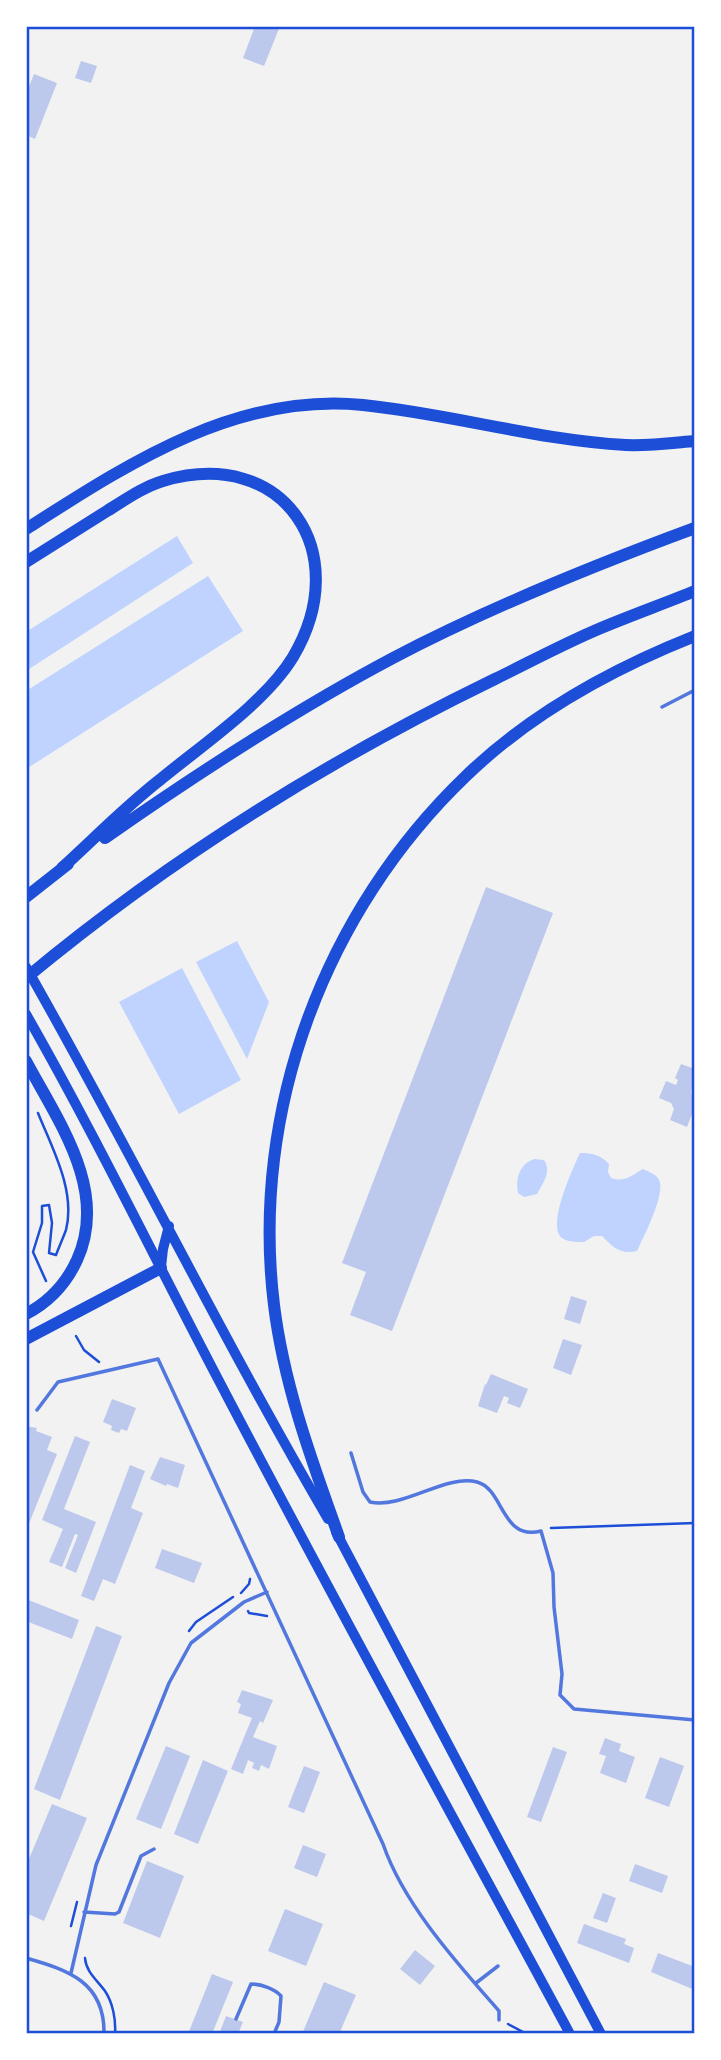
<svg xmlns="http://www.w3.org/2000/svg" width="721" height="2060" font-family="'Varela Round',sans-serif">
	<rect width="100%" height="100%" fill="#f2f2f2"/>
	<path fill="#bfd3fe" d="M177,536L193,563L26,671V632Z
		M208,576L243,631L26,769V691Z
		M237,941L269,1002L247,1059L196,962Z
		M182,968L241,1080L179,1114L119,1002Z
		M580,1153C592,1153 601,1155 609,1164L608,1172L611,1178C625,1183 632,1175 643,1169C649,1172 659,1175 660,1183C663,1199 644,1236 637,1251C620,1255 613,1247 602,1236H594L584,1242C577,1242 567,1242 562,1238C546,1226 573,1168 580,1153Z
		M534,1159L544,1160C552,1171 543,1183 537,1194L524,1197L518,1193C515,1178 520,1164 534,1159Z"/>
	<path fill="#bdc9ec" d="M255,26H280L264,66L243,58Z
		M81,61L97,66L91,83L75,78Z
		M34,74L57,83L35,139L26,135V94Z
		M486,887L553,913L392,1331L350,1315L366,1272L342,1263Z
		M681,1064L695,1069V1083L691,1091L695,1106L687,1127L670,1120L674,1109L671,1103L659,1098L666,1081L676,1085L678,1080L675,1078Z
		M571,1296L587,1301L580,1324L564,1319Z
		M563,1339L582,1345L571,1375L553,1368Z
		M491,1374L528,1389L520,1408L507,1403L509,1398L504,1396L497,1413L478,1406L485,1384L486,1385Z
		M112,1399L136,1408L127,1431L121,1429L119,1433L111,1430L112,1426L103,1422Z
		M26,1426L37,1428L36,1431L52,1437L47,1450L57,1454L26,1531Z
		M75,1436L90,1442L64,1509L96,1522L76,1573L65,1568L78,1535L75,1534L62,1567L49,1562L63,1529L42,1520Z
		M160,1457L185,1465L178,1488L167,1484L166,1486L150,1479Z
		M130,1465L145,1471L131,1508L143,1513L115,1584L103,1579L94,1601L81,1596Z
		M162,1549L202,1563L194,1583L155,1568Z
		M26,1599L79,1620L72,1639L26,1621Z
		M96,1626L122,1636L60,1800L34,1789Z
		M242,1690L273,1700L263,1723L260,1721L253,1737L277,1746L269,1769L261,1765L259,1771L252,1768L254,1763L248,1760L243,1774L231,1769L252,1718L238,1713L241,1704L237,1702Z
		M605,1738L621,1744L619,1751L635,1757L626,1783L600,1773L606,1756L599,1754Z
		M166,1746L190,1756L161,1829L136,1819Z
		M553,1747L567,1752L541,1822L527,1817Z
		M660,1757L684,1766L669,1807L645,1798Z
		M203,1760L228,1771L198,1844L174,1834Z
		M304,1766L320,1772L304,1813L288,1807Z
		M52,1804L87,1818L44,1921L26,1913V1866Z
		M303,1845L326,1854L317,1877L294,1868Z
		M147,1861L184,1876L160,1938L123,1923Z
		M635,1864L668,1876L662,1893L629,1881Z
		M603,1893L616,1898L607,1923L593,1918Z
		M285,1909L323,1924L306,1966L268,1951Z
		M584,1924L626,1939L624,1944L634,1948L629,1963L577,1943Z
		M415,1950L435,1966L420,1985L400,1969Z
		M658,1953L695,1967V1990L651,1972Z
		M212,1974L233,1982L212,2034H188Z
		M324,1982L356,1995L339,2034H302Z
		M226,2016L243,2022L238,2034H219Z"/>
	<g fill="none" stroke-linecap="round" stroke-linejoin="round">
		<path stroke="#1d4ed8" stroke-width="2.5" d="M38,1113C52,1148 76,1191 66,1230C63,1238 59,1247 56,1255L49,1253L52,1223L49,1205L42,1206V1223L33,1252L46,1281
			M76,1336L84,1350L99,1362
			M551,1528L695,1523
			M241,1593L249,1584L250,1579
			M248,1611L249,1613L267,1616
			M189,1631L196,1622L233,1597
			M71,1926L77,1902
			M85,1958C86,1972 97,1980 105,1991C113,2003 116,2020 115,2034
			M508,2024L527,2034"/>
		<path stroke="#5277de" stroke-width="3.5" d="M662,707L695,690
			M37,1410L58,1382L158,1359L383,1844C404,1905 457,1963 499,2011V2020
			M351,1453L363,1492L370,1502C404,1509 445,1474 477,1482C504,1489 501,1541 541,1531L553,1573L554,1607L562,1674L560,1695L574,1709L695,1720
			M84,1912L115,1914L119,1912L141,1856L154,1849
			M26,1958C68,1970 105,1982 104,2034
			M71,1973L96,1865L169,1683L191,1643L244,1602L267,1592
			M476,1983L498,1966
			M236,2019L251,1984C261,1984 275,1989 281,1996L279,2022L274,2034"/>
		<path stroke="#1d4ed8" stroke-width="10" d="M26,967C130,1149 222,1338 328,1519
			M26,1014C94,1133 154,1257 218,1379C333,1599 452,1815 570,2034
			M161,1267L163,1249L169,1226
			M336,1532L601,2034"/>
		<path stroke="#1d4ed8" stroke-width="12" d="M26,529C128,464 236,392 363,405C451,414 537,440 626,445C649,446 672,443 695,441
			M26,562C53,545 80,528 107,511C125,500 143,487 163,481C284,445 355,553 293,657C265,703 202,745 161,779C126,806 95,838 62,868
			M105,838C198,773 293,711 393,658C490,607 592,566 695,528
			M26,897L68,864
			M26,978C169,859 328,760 495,679C530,662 565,643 601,628C632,615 663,604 695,591
			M26,1061C58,1121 109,1190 77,1260C66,1284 49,1302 26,1314
			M26,1339L161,1268
			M339,1537C312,1461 284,1386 274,1305C250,1110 325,911 466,776C531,713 612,669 695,636"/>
	</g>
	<rect width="721" height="2060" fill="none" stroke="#ffffff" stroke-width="56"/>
	<rect x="28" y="28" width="665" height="2004" fill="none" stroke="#1d4ed8" stroke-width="2.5"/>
</svg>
